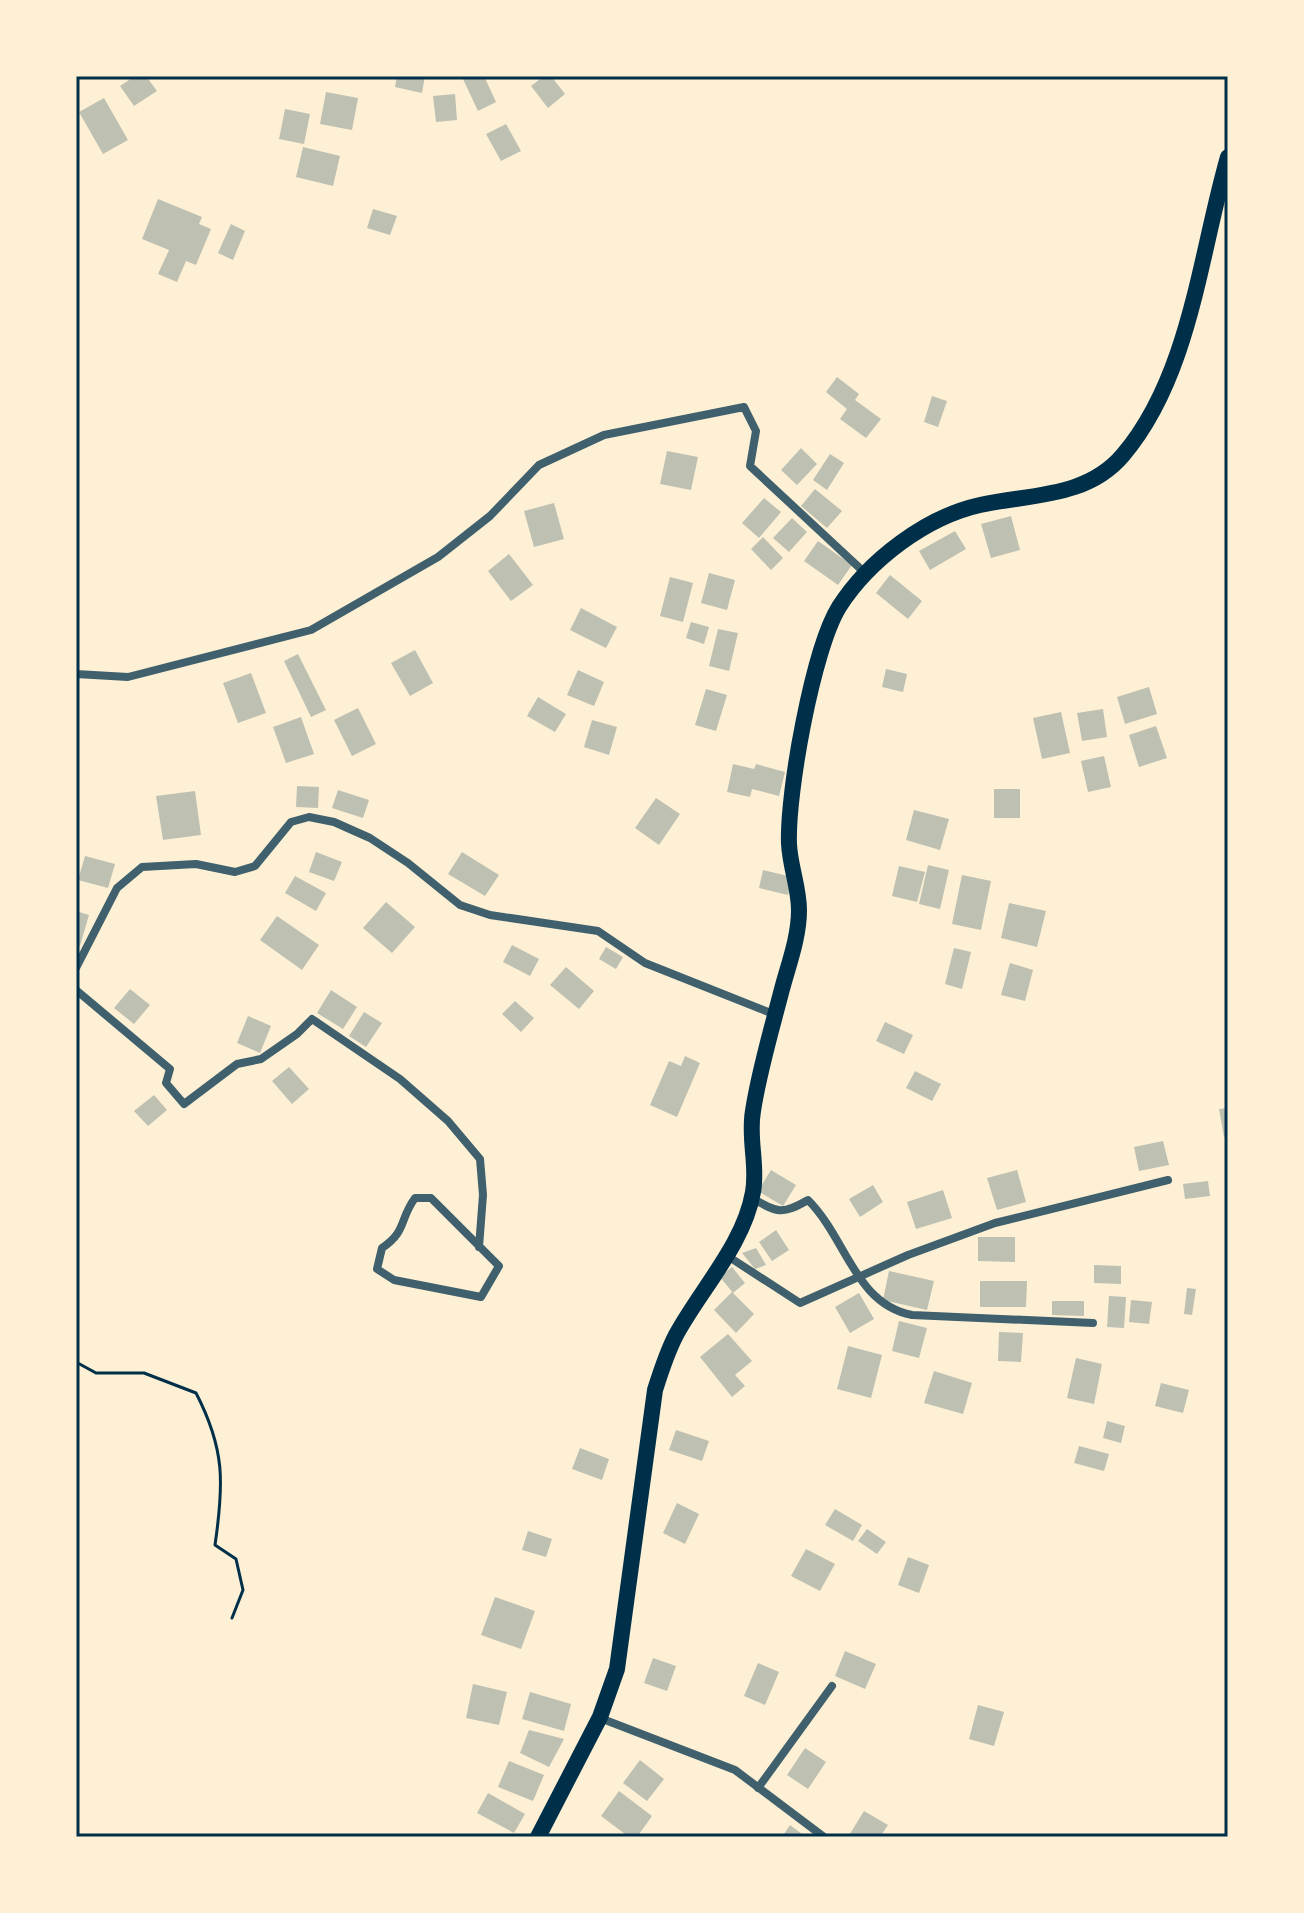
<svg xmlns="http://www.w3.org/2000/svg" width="1304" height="1913" font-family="'Space Grotesk',sans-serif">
	<rect width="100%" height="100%" fill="#fdf0d5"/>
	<path fill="#bec0b2" d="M135,76H146L157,91L134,106L120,86Z
		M397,76H425L422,93L395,87Z
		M468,76H484L496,102L478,111L463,79Z
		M544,76H551L565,94L548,108L531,86Z
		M326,92L358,98L352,130L320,124Z
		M455,94L457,120L436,122L433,96Z
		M104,98L128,140L103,154L79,112Z
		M285,109L310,114L304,144L279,139Z
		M506,124L521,151L501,161L486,134Z
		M303,147L340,156L333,186L296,177Z
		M158,199L202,217L199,224L211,229L196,265L186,261L177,282L158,274L169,250L142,239Z
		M373,209L397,216L390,235L367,228Z
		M231,224L245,231L233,260L218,253Z
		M837,377L859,394L855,400L881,419L866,438L840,419L847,409L826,392Z
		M932,396L947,401L938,427L924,422Z
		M801,448L817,464L797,485L781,470Z
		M667,451L698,457L691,490L660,484Z
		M830,454L844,463L827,490L813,480Z
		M815,489L842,511L827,528L801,506Z
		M764,498L781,512L759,538L742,523Z
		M554,503L564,539L534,547L524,511Z
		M1011,516L1020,550L991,558L981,524Z
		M792,518L807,532L789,552L773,538Z
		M955,531L966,549L930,570L919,551Z
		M763,537L783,558L771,570L751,549Z
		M818,541L852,565L838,585L804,561Z
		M509,554L533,585L511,601L488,571Z
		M709,573L735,580L727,610L701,603Z
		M890,575L922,601L908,619L876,593Z
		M670,577L693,583L683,622L660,616Z
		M581,608L617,627L606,648L570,630Z
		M691,622L709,627L704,644L686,638Z
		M718,629L738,633L729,671L709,666Z
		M415,650L433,683L410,696L391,663Z
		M298,654L326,710L311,717L284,661Z
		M886,669L907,674L903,692L882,687Z
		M578,670L604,682L594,706L567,695Z
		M251,673L266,713L238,723L223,683Z
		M1149,687L1157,714L1125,724L1117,697Z
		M706,689L727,695L716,731L695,725Z
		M538,697L566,714L555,732L527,716Z
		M358,708L376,744L352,756L334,720Z
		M1103,709L1107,737L1082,741L1077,713Z
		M1061,712L1070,753L1042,759L1033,718Z
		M301,717L314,754L286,763L273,727Z
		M592,720L617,727L609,755L584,747Z
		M1156,726L1167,758L1139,767L1129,735Z
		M1104,756L1111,787L1088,792L1081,761Z
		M733,764L754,769L756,764L785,772L779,796L752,789L750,797L727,792Z
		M297,786L319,787L318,808L296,807Z
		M994,789H1020V818H994Z
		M338,790L369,800L363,818L332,808Z
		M195,791L201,835L163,840L156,796Z
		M656,798L680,814L659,845L635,828Z
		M914,810L949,819L940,850L906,840Z
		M316,852L342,862L334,881L309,872Z
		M462,852L499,875L485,896L448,874Z
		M85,856L115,864L108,888L78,880Z
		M928,865L949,870L940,909L919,904Z
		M899,866L925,872L917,902L892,896Z
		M763,870L792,877L788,895L759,888Z
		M962,875L991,881L981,930L952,924Z
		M295,876L326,893L316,911L285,893Z
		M386,902L415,927L392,953L363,928Z
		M1009,903L1046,911L1037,947L1001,938Z
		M76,911L89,915L80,946L76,945Z
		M277,916L319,945L302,970L260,940Z
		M512,945L539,959L530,976L503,962Z
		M606,947L623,957L616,969L599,959Z
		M954,948L971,952L962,989L945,984Z
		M1010,963L1033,970L1025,1001L1001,995Z
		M566,967L594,991L579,1009L550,985Z
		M130,989L150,1005L134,1024L114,1008Z
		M331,990L357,1007L343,1029L317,1013Z
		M515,1001L534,1018L521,1032L502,1014Z
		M364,1012L382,1023L366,1047L349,1036Z
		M248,1016L271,1026L260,1053L237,1043Z
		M885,1022L913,1035L904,1054L876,1041Z
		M685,1056L700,1063L677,1117L650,1105L669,1061L681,1066Z
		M289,1067L309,1089L292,1104L272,1081Z
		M915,1071L941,1084L932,1101L906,1088Z
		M154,1095L167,1110L148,1126L134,1111Z
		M1228,1108V1137H1224L1219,1109Z
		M1163,1141L1169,1165L1139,1171L1134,1147Z
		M771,1170L796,1185L783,1206L758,1191Z
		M1017,1170L1026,1202L997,1210L987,1178Z
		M1208,1181L1210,1196L1185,1199L1183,1184Z
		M873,1185L883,1202L860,1217L849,1199Z
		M943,1190L952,1218L916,1229L907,1202Z
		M776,1230L789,1250L772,1261L759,1242Z
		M978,1237H1015V1262L978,1261Z
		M756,1248L766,1265L755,1269L742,1253Z
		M1094,1265L1121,1266V1284L1094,1283Z
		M732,1267L745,1283L733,1293L720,1277Z
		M889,1271L934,1281L927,1310L883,1300Z
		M980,1281H1027L1026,1307H980Z
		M1187,1288L1196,1289L1192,1315L1184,1314Z
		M732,1292L754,1314L736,1333L714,1310Z
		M859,1293L874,1319L850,1333L835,1307Z
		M1109,1296L1126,1297L1124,1328L1107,1327Z
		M1131,1300L1152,1302L1149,1324L1129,1322Z
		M1052,1301H1084V1316L1052,1315Z
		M899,1321L927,1328L919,1358L892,1351Z
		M999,1332L1023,1333L1021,1362L998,1361Z
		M728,1334L752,1361L735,1375L745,1386L732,1397L700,1357Z
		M848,1346L882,1355L871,1398L837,1389Z
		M1076,1358L1102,1364L1094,1404L1067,1398Z
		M934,1371L972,1383L963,1414L924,1403Z
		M1161,1383L1189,1390L1183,1413L1155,1406Z
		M1107,1421L1125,1426L1121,1443L1103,1438Z
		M676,1430L709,1441L702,1461L669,1450Z
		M1079,1446L1109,1454L1104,1471L1074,1463Z
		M580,1448L609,1459L602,1480L572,1469Z
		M677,1503L699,1514L685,1544L663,1533Z
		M835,1509L862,1525L853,1541L825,1525Z
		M867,1529L886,1542L877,1554L858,1541Z
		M528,1531L552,1539L546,1557L522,1550Z
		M806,1549L835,1564L820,1591L791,1576Z
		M908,1557L929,1565L919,1593L898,1585Z
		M495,1597L535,1611L521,1649L481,1635Z
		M845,1651L876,1664L865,1689L835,1676Z
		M653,1658L676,1666L667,1691L644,1683Z
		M758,1663L779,1672L765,1705L744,1696Z
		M473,1684L507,1692L499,1725L466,1718Z
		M530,1692L571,1704L564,1731L522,1719Z
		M978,1705L1004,1712L994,1746L969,1739Z
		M529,1730L564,1739L549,1767L520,1753Z
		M805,1748L826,1762L808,1789L787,1775Z
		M640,1760L664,1779L647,1801L623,1783Z
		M509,1761L544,1775L533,1801L498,1787Z
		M619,1791L652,1816L637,1837H629L601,1816Z
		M488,1793L525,1814L514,1833L477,1813Z
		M864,1811L888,1825L880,1837H848Z
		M790,1825L802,1834L799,1837H782Z"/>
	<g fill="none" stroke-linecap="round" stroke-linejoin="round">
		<path stroke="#003049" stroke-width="3" d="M76,1362L96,1373H144L196,1393C225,1449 224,1483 215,1545L236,1559L243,1590L232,1618"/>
		<path stroke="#3f606c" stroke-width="8" d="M76,674L128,677L311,630L438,557L490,516L539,465L604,435L744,407L756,431L750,466L865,573
			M76,968L117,888L142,867L196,864L235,872L255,866L291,822L309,817L334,822L370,838L408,863L460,905L490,915L598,931L645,963L776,1015
			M76,990L170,1069L166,1083L184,1104L237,1064L261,1059L297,1034L312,1019L400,1079L448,1121L480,1159L483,1195L479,1247
			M415,1198H431L499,1266L481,1297L394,1280L377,1269L382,1248C407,1231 399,1220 415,1198Z
			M752,1198C778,1213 782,1215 808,1200C847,1239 855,1304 912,1315L1093,1323
			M726,1255L800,1303L908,1255L995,1223L1168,1180
			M600,1718L735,1770L824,1837
			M758,1788L832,1686"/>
		<path stroke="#003049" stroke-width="16" d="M538,1837L600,1717L617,1669L655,1390C661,1371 667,1352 676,1335C701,1289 744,1244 753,1192C758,1165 748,1139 753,1111C759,1071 772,1028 782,989C789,963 799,937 799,910C799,888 790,866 789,844C787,793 813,649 839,607C869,560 926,517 980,505C1030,494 1087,498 1123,455C1190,376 1200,254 1228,157"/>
	</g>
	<rect width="1304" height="1913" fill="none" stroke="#fdf0d5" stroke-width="156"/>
	<rect x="78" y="78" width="1148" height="1757" fill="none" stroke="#003049" stroke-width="3"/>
</svg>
